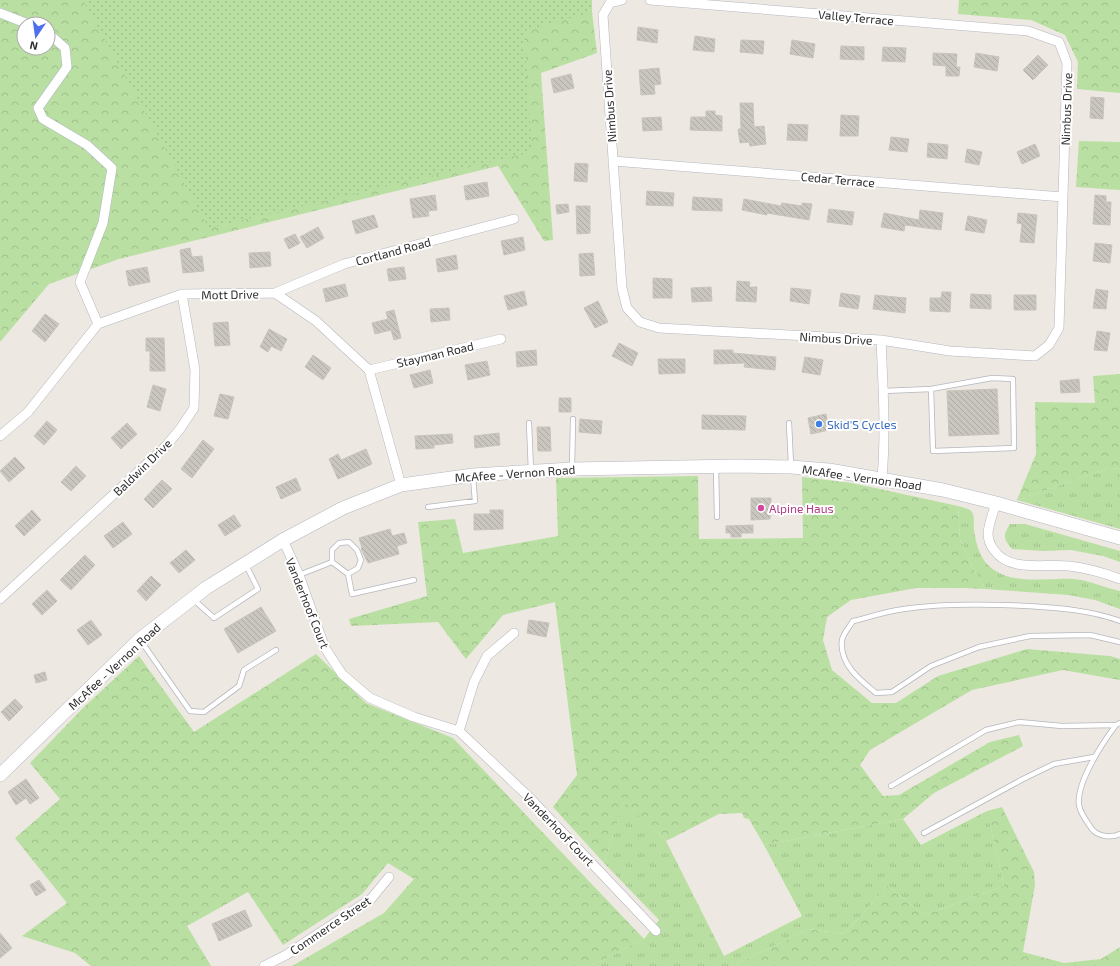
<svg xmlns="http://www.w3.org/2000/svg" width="1120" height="966" font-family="'Exo 2',sans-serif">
	<defs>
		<pattern id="grass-tufts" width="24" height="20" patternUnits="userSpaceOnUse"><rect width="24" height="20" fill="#b9e0a2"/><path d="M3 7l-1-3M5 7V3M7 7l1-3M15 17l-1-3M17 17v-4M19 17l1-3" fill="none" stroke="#9fc08c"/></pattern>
		<pattern id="forest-crowns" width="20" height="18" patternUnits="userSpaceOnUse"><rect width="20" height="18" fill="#b9e0a2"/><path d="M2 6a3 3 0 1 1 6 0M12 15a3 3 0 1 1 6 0" fill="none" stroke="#9fc08c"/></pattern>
		<pattern id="park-dots" width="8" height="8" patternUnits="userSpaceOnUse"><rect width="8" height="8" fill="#b9e0a2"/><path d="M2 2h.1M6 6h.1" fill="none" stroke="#9fc08c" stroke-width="1.8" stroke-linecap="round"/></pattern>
		<pattern id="building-back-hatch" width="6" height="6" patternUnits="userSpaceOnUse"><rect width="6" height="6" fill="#c9c6bf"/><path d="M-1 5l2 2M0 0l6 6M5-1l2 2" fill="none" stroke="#adaaa4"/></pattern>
	</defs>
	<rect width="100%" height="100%" fill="#ede8e1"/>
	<path fill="url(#grass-tufts)" d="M1109,468L1120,469V529L1017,500Z
		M958,506C961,507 967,508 970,510C976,515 973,523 974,530C976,545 981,562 994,570C1020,587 1053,575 1082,580C1094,583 1107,588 1120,591V609L1095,600L1069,595L985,589L972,566L960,540Z
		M1010,524H1025L1120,551V562L1103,556L1071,550L1043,551L1012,549C1004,539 1002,536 1010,524Z
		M624,801L666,841L724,956L802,916L764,845L903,819L921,845L987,811L1004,886L924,915L888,886L844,934L808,929L733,966H590L644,939L659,920L604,863Z"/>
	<path fill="url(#forest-crowns)" fill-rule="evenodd" d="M0,0H592V12L597,53L541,73L553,240L544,241L498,166L119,259L49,284L0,342ZM24,24H48V48H24Z
		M959,0H1120V93L1077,89L1078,62L1065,35L1031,20L958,14Z
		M1079,141L1120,142V190L1076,187Z
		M1120,374V469L1109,468L1017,500L1036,454L1035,402L1095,403L1093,376Z
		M698,476L699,539L803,538L802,477L852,483L958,506L960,540L972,566L985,589L964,588H916L851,600L827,617L823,640L832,670L872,703H896L938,676L1027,649L1110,656L1120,659V680L1063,670L972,690L870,750L860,765L883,796L899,795L990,742L1019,735L1023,746L934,793L903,819L764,845L749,819L744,818L742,813L719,814L666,841L624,802L604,863L553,807L577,775L555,602L503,615L466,659L438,622L351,626L349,619L427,596L418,522L455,519L463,553L558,536L556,478Z
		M316,654L366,703L453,738L644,939L590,966H292L384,913L414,879L388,863L362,894L283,945L248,892L187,926L211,966H91L75,953L22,936L67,903L15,838L60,799L30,763L83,708L139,656L194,732Z
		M1002,807L1034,872L1035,885L1023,952L1064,963L1101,959L1120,947V966H733L808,929L844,934L888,886L924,915L1004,886L987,811Z"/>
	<path fill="url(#park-dots)" d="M83,0H592V12L524,31L532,152L209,228Z"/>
	<path fill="url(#building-back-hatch)" stroke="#c9c4ba" d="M638,27L658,30L657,43L637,40Z
		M695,36L715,39L714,52L693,50Z
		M741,40L764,41L763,54L740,52Z
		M792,40L815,44L813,58L790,54Z
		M841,46L864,47V60L840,59Z
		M883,47L906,48L905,62L882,61Z
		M933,53L957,54L956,67H960L959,76H946V66L933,65Z
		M976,53L999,57L997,71L974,67Z
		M1038,55L1048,65L1033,80L1023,70Z
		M659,68L661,84L654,85L655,94L641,95L639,70Z
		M571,74L574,88L554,93L551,79Z
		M1091,97L1104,98L1103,119L1090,118Z
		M740,103H753L754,127L764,126L766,144L750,146L749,142L740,143L738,129H741Z
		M706,111H715V115L722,116V131L690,130L691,117H706Z
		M841,115L859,116L858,136H840Z
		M661,117L662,130L643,131L642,118Z
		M788,124L808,125L807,141L787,140Z
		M891,137L909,139L907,152L889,150Z
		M928,143L948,145L947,159L927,157Z
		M1035,144L1040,156L1022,164L1017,152Z
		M967,149L982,152L979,165L965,162Z
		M575,163L588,164L587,182L574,181Z
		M487,182L489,196L466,200L464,186Z
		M647,191L674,193L673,206L646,205Z
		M435,195L437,210L428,211L429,216L413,218L410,199Z
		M1095,195L1106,196V202H1111L1110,225L1093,224Z
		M693,197L722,199V211L692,210Z
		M744,199L781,206L782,203L802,206V203L812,204L809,220L767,213V215L742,210Z
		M568,204L569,212L557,214L556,205Z
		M576,206H590V233L577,234Z
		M829,209L854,212L852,225L827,222Z
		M920,210L943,213L941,230L905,225L904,231L881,227L884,213L919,220Z
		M1018,213L1037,215L1034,243L1020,242L1022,224L1017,223Z
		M374,215L378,227L356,234L352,221Z
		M968,216L987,220L984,233L965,230Z
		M318,227L324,238L307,248L300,237Z
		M295,234L300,243L289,249L284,239Z
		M523,237L525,250L504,255L501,241Z
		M1095,243L1112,245L1110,263L1093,261Z
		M190,248L192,257L202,256L204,271L183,273L180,250Z
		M270,252L271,266L250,268L249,253Z
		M593,253L595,275L580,276L579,254Z
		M456,255L458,269L438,272L436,259Z
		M147,267L150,282L129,286L126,271Z
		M404,267L406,279L389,281L387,269Z
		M653,278L672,279V298H653Z
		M737,281L750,282L749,287H757L756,302L736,301Z
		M345,284L348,296L326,302L323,289Z
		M711,287L712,301L692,302L691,288Z
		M791,288L811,290L809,304L790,301Z
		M1096,289L1108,291L1106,309L1093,308Z
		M524,291L527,305L508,310L504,296Z
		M942,292H951L950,312L930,311V298H941Z
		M841,293L860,296L858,309L839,306Z
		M971,294L991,295V309L970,308Z
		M875,295L906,298L905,313L873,309Z
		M1014,295H1036V310H1014Z
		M598,301L608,322L595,328L584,308Z
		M449,308L450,320L431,322L430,309Z
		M394,310L401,338L394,340L391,330L375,334L372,323L388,319L386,312Z
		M45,314L59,324L45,342L32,331Z
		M228,322L230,345L215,346L213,323Z
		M269,329L287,339L281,351L271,346L268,352L260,347Z
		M1097,331L1110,333L1107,351L1094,350Z
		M146,338H164L165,371H150V351H146Z
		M619,343L638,353L632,366L612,356Z
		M536,350L537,365L517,367L516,352Z
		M714,350H733V353L776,357L775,370L744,367L745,363L714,364Z
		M313,355L331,368L323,380L305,367Z
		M805,357L823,360L820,375L802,372Z
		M658,359H685V373L659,374Z
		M487,361L490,375L468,380L465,365Z
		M430,370L433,383L414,388L410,375Z
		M1079,379L1080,392L1061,393L1060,381Z
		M153,385L166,389L160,411L147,407Z
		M997,389L999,434L949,436L947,391Z
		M220,394L234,397L228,419L214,416Z
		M559,398H571V412H559Z
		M826,414L829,430L811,434L808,418Z
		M702,415L746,416L745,430L702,429Z
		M580,419L602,421L601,434L579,432Z
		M47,421L57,430L44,445L34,436Z
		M127,423L137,434L121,449L111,438Z
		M537,427H550L551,451H538Z
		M499,433L500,445L475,448L474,436Z
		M452,434L453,443L434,445V448L416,449L415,436Z
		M203,440L214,449L192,478L181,469Z
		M366,449L372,464L338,479L329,459L338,454L341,460Z
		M15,457L25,468L9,482L0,471Z
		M76,466L86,476L71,491L61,482Z
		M296,478L301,490L281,499L276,487Z
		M162,480L172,489L153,508L144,499Z
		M751,498H771L770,519L751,520Z
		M32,510L41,520L24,536L15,526Z
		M490,510H503V529L474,530V514H490Z
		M234,515L241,526L225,536L218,525Z
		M123,522L132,534L113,548L104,536Z
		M753,525V533H741V537H731V533H726V526Z
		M390,529L392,536L404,533L407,543L397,546L399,554L368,563L361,549L362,548L359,538Z
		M186,550L195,560L179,573L170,563Z
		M85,555L95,565L71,590L60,580Z
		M151,576L161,585L146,601L137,591Z
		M47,590L57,601L42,615L32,604Z
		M261,607L276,631L238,653L224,629Z
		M91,620L102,635L88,645L77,630Z
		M529,620L549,623L546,637L527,633Z
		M45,672L47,680L36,683L34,675Z
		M15,699L23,707L9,721L1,712Z
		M26,779L39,798L30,804L26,798L16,805L8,792Z
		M39,880L46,890L36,896L30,885Z
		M245,910L252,926L219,941L212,924Z
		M0,933L12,948L0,958Z"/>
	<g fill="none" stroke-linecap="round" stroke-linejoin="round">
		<g stroke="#b4b7bf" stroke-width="6">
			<path id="service" d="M883,391L931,389L933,451L1014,448L1013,379L992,378L931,389
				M529,423L531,471
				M789,423L791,465
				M572,468L573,419
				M716,468L717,517
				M428,507L475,501L473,477
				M349,542L357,550L361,560L358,568L348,574L332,562V550L339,543Z
				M348,574L352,594L414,580
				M299,575L332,562
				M193,599L214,618L258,589L246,565
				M1120,621C1090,610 1059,608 1028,606C987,604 944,603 904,609C887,611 870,617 853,621C850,626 843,634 842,640C839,664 860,680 876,693L892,692L931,666L979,647L1030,636L1090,635L1120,642
				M141,641L190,711L204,712L239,686L244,670L276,650
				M1120,723L1116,725C1103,742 1076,783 1079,805C1080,813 1087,822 1092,829C1098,837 1112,838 1120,834
				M891,786L986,730L1019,722L1062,726L1116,725
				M924,833L1023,779L1054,764L1094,757"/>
		</g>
		<g stroke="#b4b7bf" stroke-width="10">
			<path id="minor" d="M622,0L610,3L603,15L622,288L627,308L640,322L659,328L881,340L950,351L1035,356L1049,345L1059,328L1067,63L1059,42L1028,31L650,0
				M0,13L28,24
				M48,33L65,48L67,67L38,108L43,119L87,145L112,168L103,223L80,282L98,324
				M613,161L1063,197
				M275,293L344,264L514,219
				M881,340C883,386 886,432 882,478
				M369,370L501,339
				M0,436L28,412L98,324L182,294L275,293L316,321L369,370L401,485
				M996,503C993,513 989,523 988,533C988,539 990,545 994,550C1010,573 1045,563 1069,566C1086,568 1104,573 1120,579
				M283,540L299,575L325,648L342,674L370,698L414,717L459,731L530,798L656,931
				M0,599L165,447L180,429L194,408L195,370L182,294
				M459,731L474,682L487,656L514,633
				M264,966L286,955L371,899L389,877"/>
		</g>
		<g stroke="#b4b7bf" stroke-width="14">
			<path id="secondary" d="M0,775L140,639L206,588L283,540L343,508L401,485L473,475L572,469L738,466L791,467L829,470L943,490L996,503L1120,538"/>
		</g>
		<use href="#service" stroke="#fff" stroke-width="4.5"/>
		<use href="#minor" stroke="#fff" stroke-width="9"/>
		<use href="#secondary" stroke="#fff" stroke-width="13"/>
	</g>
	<circle fill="#3f7fe0" stroke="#fff" stroke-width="1.5" cx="819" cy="424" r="4"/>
	<circle fill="#d1479c" stroke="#fff" stroke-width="1.5" cx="761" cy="508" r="4"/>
	<g text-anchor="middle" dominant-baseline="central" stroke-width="4" stroke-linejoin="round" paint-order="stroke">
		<g font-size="12" fill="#2d2d2d" stroke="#fff">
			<text transform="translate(856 17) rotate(5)">Valley Terrace</text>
			<text transform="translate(609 106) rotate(-94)">Nimbus Drive</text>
			<text transform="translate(1066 109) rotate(-88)">Nimbus Drive</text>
			<text transform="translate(838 179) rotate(5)">Cedar Terrace</text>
			<text transform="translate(393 251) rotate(-15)">Cortland Road</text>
			<text transform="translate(230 294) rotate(-1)">Mott Drive</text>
			<text transform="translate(836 338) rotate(3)">Nimbus Drive</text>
			<text transform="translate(435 354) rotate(-13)">Stayman Road</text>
			<text transform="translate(142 467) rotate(-44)">Baldwin Drive</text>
			<text transform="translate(515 473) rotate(-4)">McAfee - Vernon Road</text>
			<text transform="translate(862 477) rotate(8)">McAfee - Vernon Road</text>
			<text transform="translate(308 603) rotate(68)">Vanderhoof Court</text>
			<text transform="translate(114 666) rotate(-43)">McAfee - Vernon Road</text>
			<text transform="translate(559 829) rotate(46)">Vanderhoof Court</text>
			<text transform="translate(330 925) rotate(-34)">Commerce Street</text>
		</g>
		<g font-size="12" fill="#366cbe" stroke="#fff" text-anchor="start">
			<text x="827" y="424">Skid'S Cycles</text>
		</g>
		<g font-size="12" fill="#b23c85" stroke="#fff" text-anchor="start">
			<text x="769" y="508">Alpine Haus</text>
		</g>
	</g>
	<g transform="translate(36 36) rotate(193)"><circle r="19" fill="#ffffff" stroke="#ababab"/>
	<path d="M0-3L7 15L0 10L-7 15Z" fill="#4e70ee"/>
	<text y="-6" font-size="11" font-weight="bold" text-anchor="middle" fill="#2d2d2d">N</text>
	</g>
</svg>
